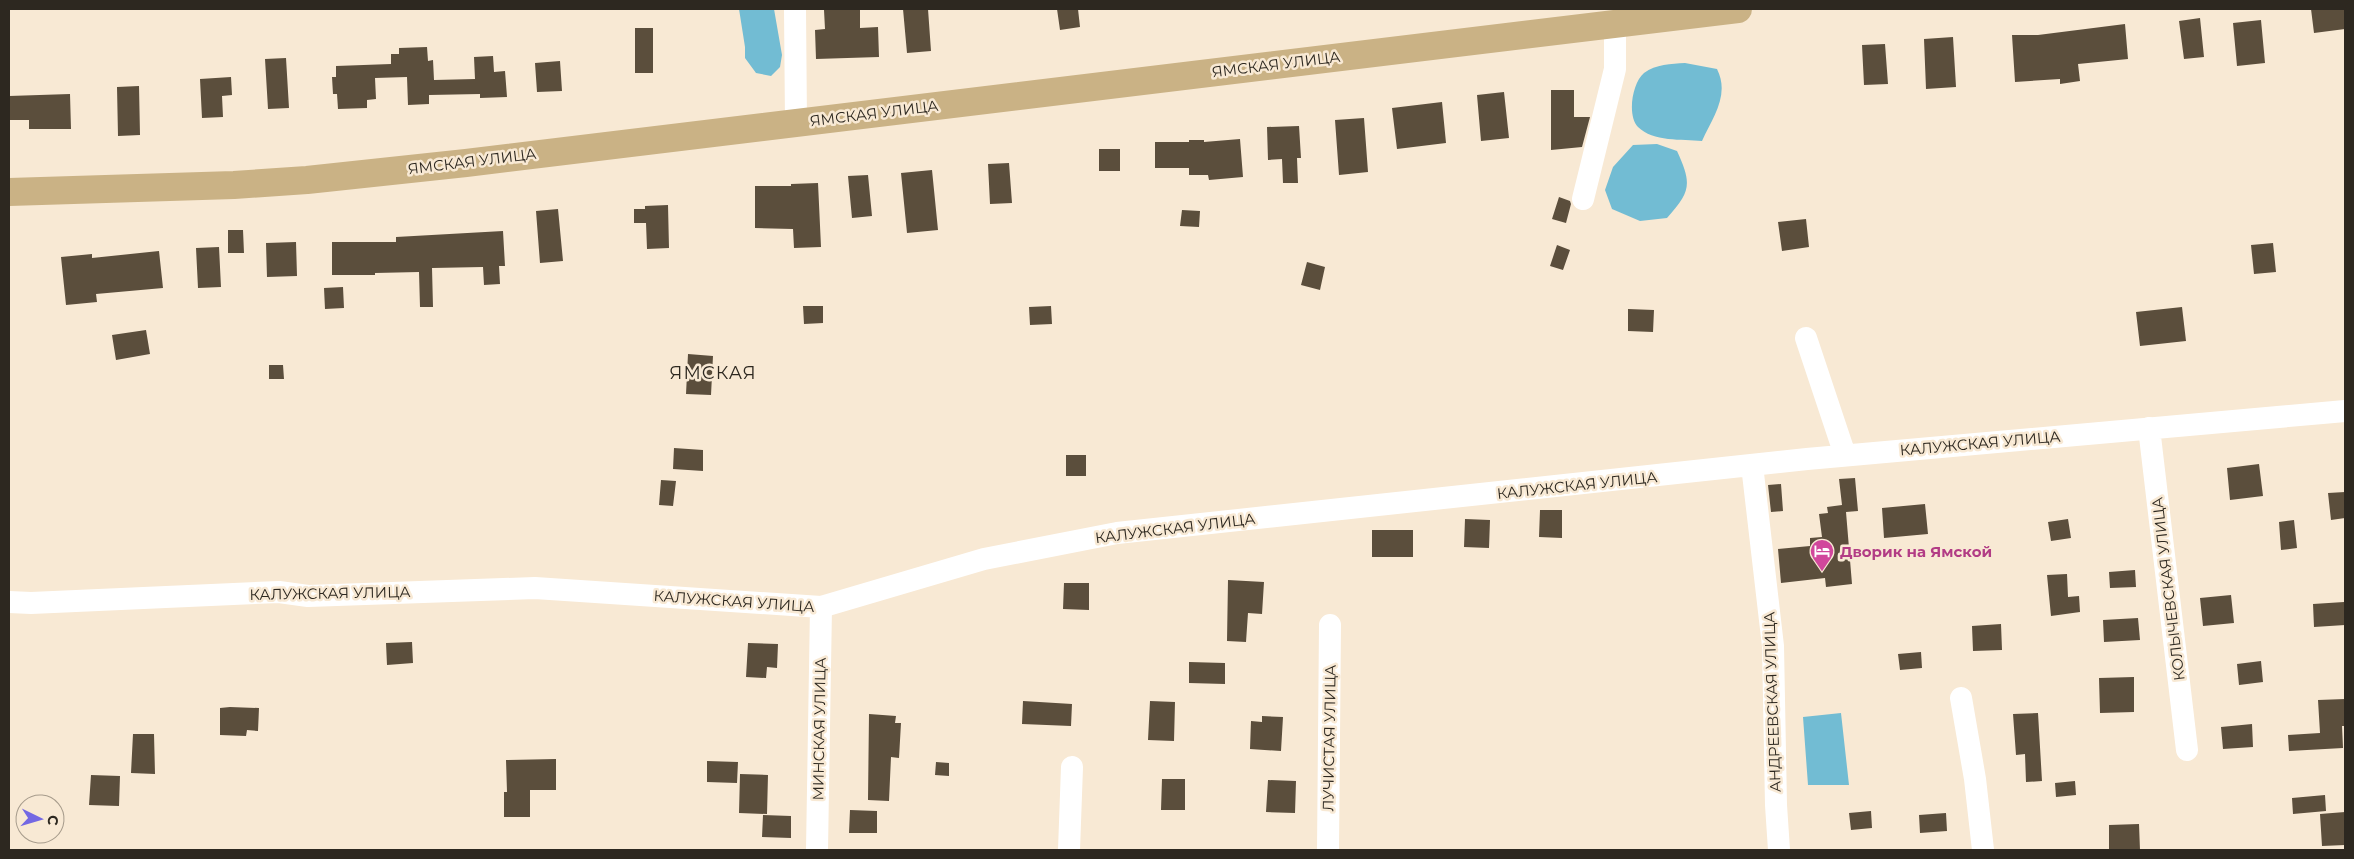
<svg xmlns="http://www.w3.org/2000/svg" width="2354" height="859" font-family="Montserrat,sans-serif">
	<rect width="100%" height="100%" fill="#f8e9d4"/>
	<path fill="#72bcd3" d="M739,9H774L782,55L780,67L771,76L756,73L745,58V47Z
		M1685,63L1717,69C1730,95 1713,117 1702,141C1682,139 1653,142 1638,127C1627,116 1632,83 1644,73C1656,64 1671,64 1685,63Z
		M1657,144L1677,151C1692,184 1691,191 1667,218L1640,221L1612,209L1605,190L1613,167L1633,145Z
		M1841,713L1849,785H1808L1803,717Z"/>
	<path fill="#5b4e3c" d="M860,9V28L878,27L879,57L816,59L815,30L825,29L824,10Z
		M903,9H928L931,51L907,53Z
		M1057,9H1078L1080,27L1060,30Z
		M2311,9H2345V29L2314,33Z
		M2200,18L2204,57L2184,59L2179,21Z
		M2261,20L2265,63L2237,66L2233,23Z
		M2125,24L2128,59L2078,64L2080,81L2060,84V79L2015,82L2012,35H2038Z
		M635,28H653V73H635Z
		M1953,37L1956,87L1926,89L1924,39Z
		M1885,44L1888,84L1864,85L1862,45Z
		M427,47L428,61L433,60L434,80L475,79L474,57L493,56L494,72L505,71L507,97L480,98V94L429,95V104L408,105L407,77L375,78L376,99L367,100V108L338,109L337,94H333L332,77H336V66L391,64V54H399V48Z
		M286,58L289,108L268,109L265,59Z
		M560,61L562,91L537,92L535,63Z
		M231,77L232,95L222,96L223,117L202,118L200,79Z
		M139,86L140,135L118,136L117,87Z
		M1551,90H1574V117H1590L1582,147L1551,150Z
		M1504,92L1509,138L1481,141L1477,95Z
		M70,94L71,129H29V120H9V96Z
		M1442,102L1446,143L1397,149L1392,108Z
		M1364,118L1368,172L1339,175L1335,120Z
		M1299,126L1301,158H1297L1298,183H1283L1282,159L1268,160L1267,127Z
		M1240,139L1243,177L1209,180L1208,175H1189V168H1155V142H1189V140H1204V142Z
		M1099,149H1120V171H1099Z
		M1009,163L1012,203L990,204L988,164Z
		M932,170L938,230L907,233L901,173Z
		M868,175L872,216L852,218L848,176Z
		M818,183L821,247L794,248L793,229L755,228V186H791V184Z
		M1559,197L1570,201L1571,204L1566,223L1552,219Z
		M668,205L669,248L647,249L646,223H634V209H645V206Z
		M558,209L563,261L540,263L536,211Z
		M1182,210L1200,211L1199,227L1180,226Z
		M1806,219L1809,247L1782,251L1778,222Z
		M228,230H243L244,253H228Z
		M503,231L505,266H499L500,284L484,285L483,267L432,268L433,307H420L419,272L375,273V275H332V242H396V237Z
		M296,242L297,276L267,277L266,243Z
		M2273,243L2276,272L2254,274L2251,245Z
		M1557,245L1570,250L1563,270L1550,266Z
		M219,247L221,287L198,288L196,248Z
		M159,251L163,288L96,294L97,302L66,305L61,257L92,254V258Z
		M1307,262L1325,267L1320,290L1301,285Z
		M343,287L344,308L325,309L324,288Z
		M803,306H823V323L804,324Z
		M1051,306L1052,324L1030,325L1029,307Z
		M2182,307L2186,341L2140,346L2136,312Z
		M1628,309L1654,310L1653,332L1628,331Z
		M146,330L150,354L116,360L112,335Z
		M688,354L713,356L711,395L686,394Z
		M269,365H283L284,379H269Z
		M674,448L703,450V471L673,469Z
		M1066,455H1086V476H1066Z
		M2259,464L2263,496L2230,500L2227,468Z
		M1855,478L1858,511L1846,512L1852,584L1826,587L1825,578L1781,583L1778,549L1810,546V538L1822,537L1819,514L1828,513L1827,507L1842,505L1839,479Z
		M661,480L676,481L673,506L659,505Z
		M1781,484L1783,511L1771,512L1768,485Z
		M2345,492V518L2331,520L2328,493Z
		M1925,504L1928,534L1884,538L1882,508Z
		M1540,510H1562V538L1539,537Z
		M1465,519L1490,520L1489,548L1464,547Z
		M2068,519L2071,538L2051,541L2048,522Z
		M2294,520L2297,548L2281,550L2279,522Z
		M1372,530H1413V557H1372Z
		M2135,570L2136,587L2110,588L2109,572Z
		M2067,574L2068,597L2079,596L2080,612L2051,616L2047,575Z
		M1228,580L1264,582L1262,614L1248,613L1246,642L1227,641Z
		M1064,583H1089V610L1063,609Z
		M2231,595L2234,623L2203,626L2200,598Z
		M2344,602L2345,625L2314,627L2313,604Z
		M2138,618L2140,640L2104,642L2103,620Z
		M2001,624L2002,650L1973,651L1972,626Z
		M412,642L413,663L387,665L386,643Z
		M748,643L778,644L777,668L767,667L766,678L746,677Z
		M1921,652L1922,668L1900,670L1898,654Z
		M2261,661L2263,682L2239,685L2237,664Z
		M1189,662L1225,663V684L1189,683Z
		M2134,677V712L2100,713L2099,678Z
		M2345,699V726H2342L2343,748L2289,751L2288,735L2320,733L2318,700Z
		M1023,701L1072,704L1071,726L1022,724Z
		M1150,701L1175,702L1174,741L1148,740Z
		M230,707L259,708L258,731L247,730L246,736L220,735V708Z
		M2038,713L2042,781L2026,782L2025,754L2016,755L2013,714Z
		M869,714L896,716L895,723H901L899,758L891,757L889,801L868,800Z
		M1262,716L1283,717L1281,751L1250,749L1251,721L1262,722Z
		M2252,724L2253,747L2223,749L2221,727Z
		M133,734H154L155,774L131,773Z
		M556,759V790H530V817H504V792H507L506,760Z
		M707,761L738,762L737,783L707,782Z
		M936,762L949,763V776L935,775Z
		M740,774L768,775L767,814L739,813Z
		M91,775L120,776L119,806L89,805Z
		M1162,779H1185V810H1161Z
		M1268,780L1296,781L1295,813L1266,812Z
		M2075,781L2076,795L2056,797L2055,783Z
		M2325,795L2326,811L2293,814L2292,798Z
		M850,810L877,811V833H849Z
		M1871,811L1872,828L1851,830L1849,813Z
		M2345,812V845L2322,846L2320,814Z
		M1946,813L1947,831L1920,833L1919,815Z
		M763,815L791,816V838L762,837Z
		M2139,824L2140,850H2109V825Z"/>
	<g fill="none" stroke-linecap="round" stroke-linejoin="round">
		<path stroke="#fff" stroke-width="22" d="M795,9L796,123
			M1583,199L1615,69V23
			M1806,338L1845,455
			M2149,428L2187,750
			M1752,465L1773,646L1776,805L1779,850
			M9,602L31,603L279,592L308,596L535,588L821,607L984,559L1117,533L1807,459L2345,411
			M1961,698L1975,779L1983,850
			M817,850L821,607
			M1069,850L1072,767
			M1328,850L1330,625"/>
		<path stroke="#cab285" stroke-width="28" d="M9,192L234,185L307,180L466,163L1738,9"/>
	</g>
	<defs>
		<g id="hotel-pin" transform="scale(1.25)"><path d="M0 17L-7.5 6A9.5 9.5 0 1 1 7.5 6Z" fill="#d1479c" stroke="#f8e9d4"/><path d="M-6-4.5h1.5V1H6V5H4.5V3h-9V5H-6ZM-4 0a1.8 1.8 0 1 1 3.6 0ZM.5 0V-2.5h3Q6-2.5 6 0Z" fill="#fff"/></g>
	</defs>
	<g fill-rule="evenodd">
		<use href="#hotel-pin" x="1822" y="551"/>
	</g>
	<g text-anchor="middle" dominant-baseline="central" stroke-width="5" stroke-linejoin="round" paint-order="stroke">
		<g font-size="15" fill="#2d2820" stroke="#f8e9d4">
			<text transform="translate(1276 64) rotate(-7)">ЯМСКАЯ УЛИЦА</text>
			<text transform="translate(874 113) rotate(-7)">ЯМСКАЯ УЛИЦА</text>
			<text transform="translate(472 161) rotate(-7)">ЯМСКАЯ УЛИЦА</text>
			<text transform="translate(1980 443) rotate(-5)">КАЛУЖСКАЯ УЛИЦА</text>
			<text transform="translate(1577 485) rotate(-6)">КАЛУЖСКАЯ УЛИЦА</text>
			<text transform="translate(1175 528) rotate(-7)">КАЛУЖСКАЯ УЛИЦА</text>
			<text transform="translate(2168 589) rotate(-97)">КОЛЫЧЕВСКАЯ УЛИЦА</text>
			<text transform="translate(330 593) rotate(-1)">КАЛУЖСКАЯ УЛИЦА</text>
			<text transform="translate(734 601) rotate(4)">КАЛУЖСКАЯ УЛИЦА</text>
			<text transform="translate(1772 702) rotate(-92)">АНДРЕЕВСКАЯ УЛИЦА</text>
			<text transform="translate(819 729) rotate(-89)">МИНСКАЯ УЛИЦА</text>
			<text transform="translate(1329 738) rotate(-89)">ЛУЧИСТАЯ УЛИЦА</text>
		</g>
		<g font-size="15" font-weight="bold" fill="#b23c85" stroke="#f8e9d4" text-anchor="start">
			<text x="1840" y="551">Дворик на Ямской</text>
		</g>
		<g font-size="18" letter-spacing="1" fill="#2d2820" stroke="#f8e9d4">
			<text x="713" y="373">ЯМСКАЯ</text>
		</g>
	</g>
	<rect width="2354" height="859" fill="none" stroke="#2d2820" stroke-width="20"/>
	<g transform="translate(40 819) rotate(95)"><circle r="24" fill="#f8e9d4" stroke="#a79c8c"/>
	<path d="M0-4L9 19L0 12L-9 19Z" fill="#7468e3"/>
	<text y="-8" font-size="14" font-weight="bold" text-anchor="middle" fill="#2d2820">С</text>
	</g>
</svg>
